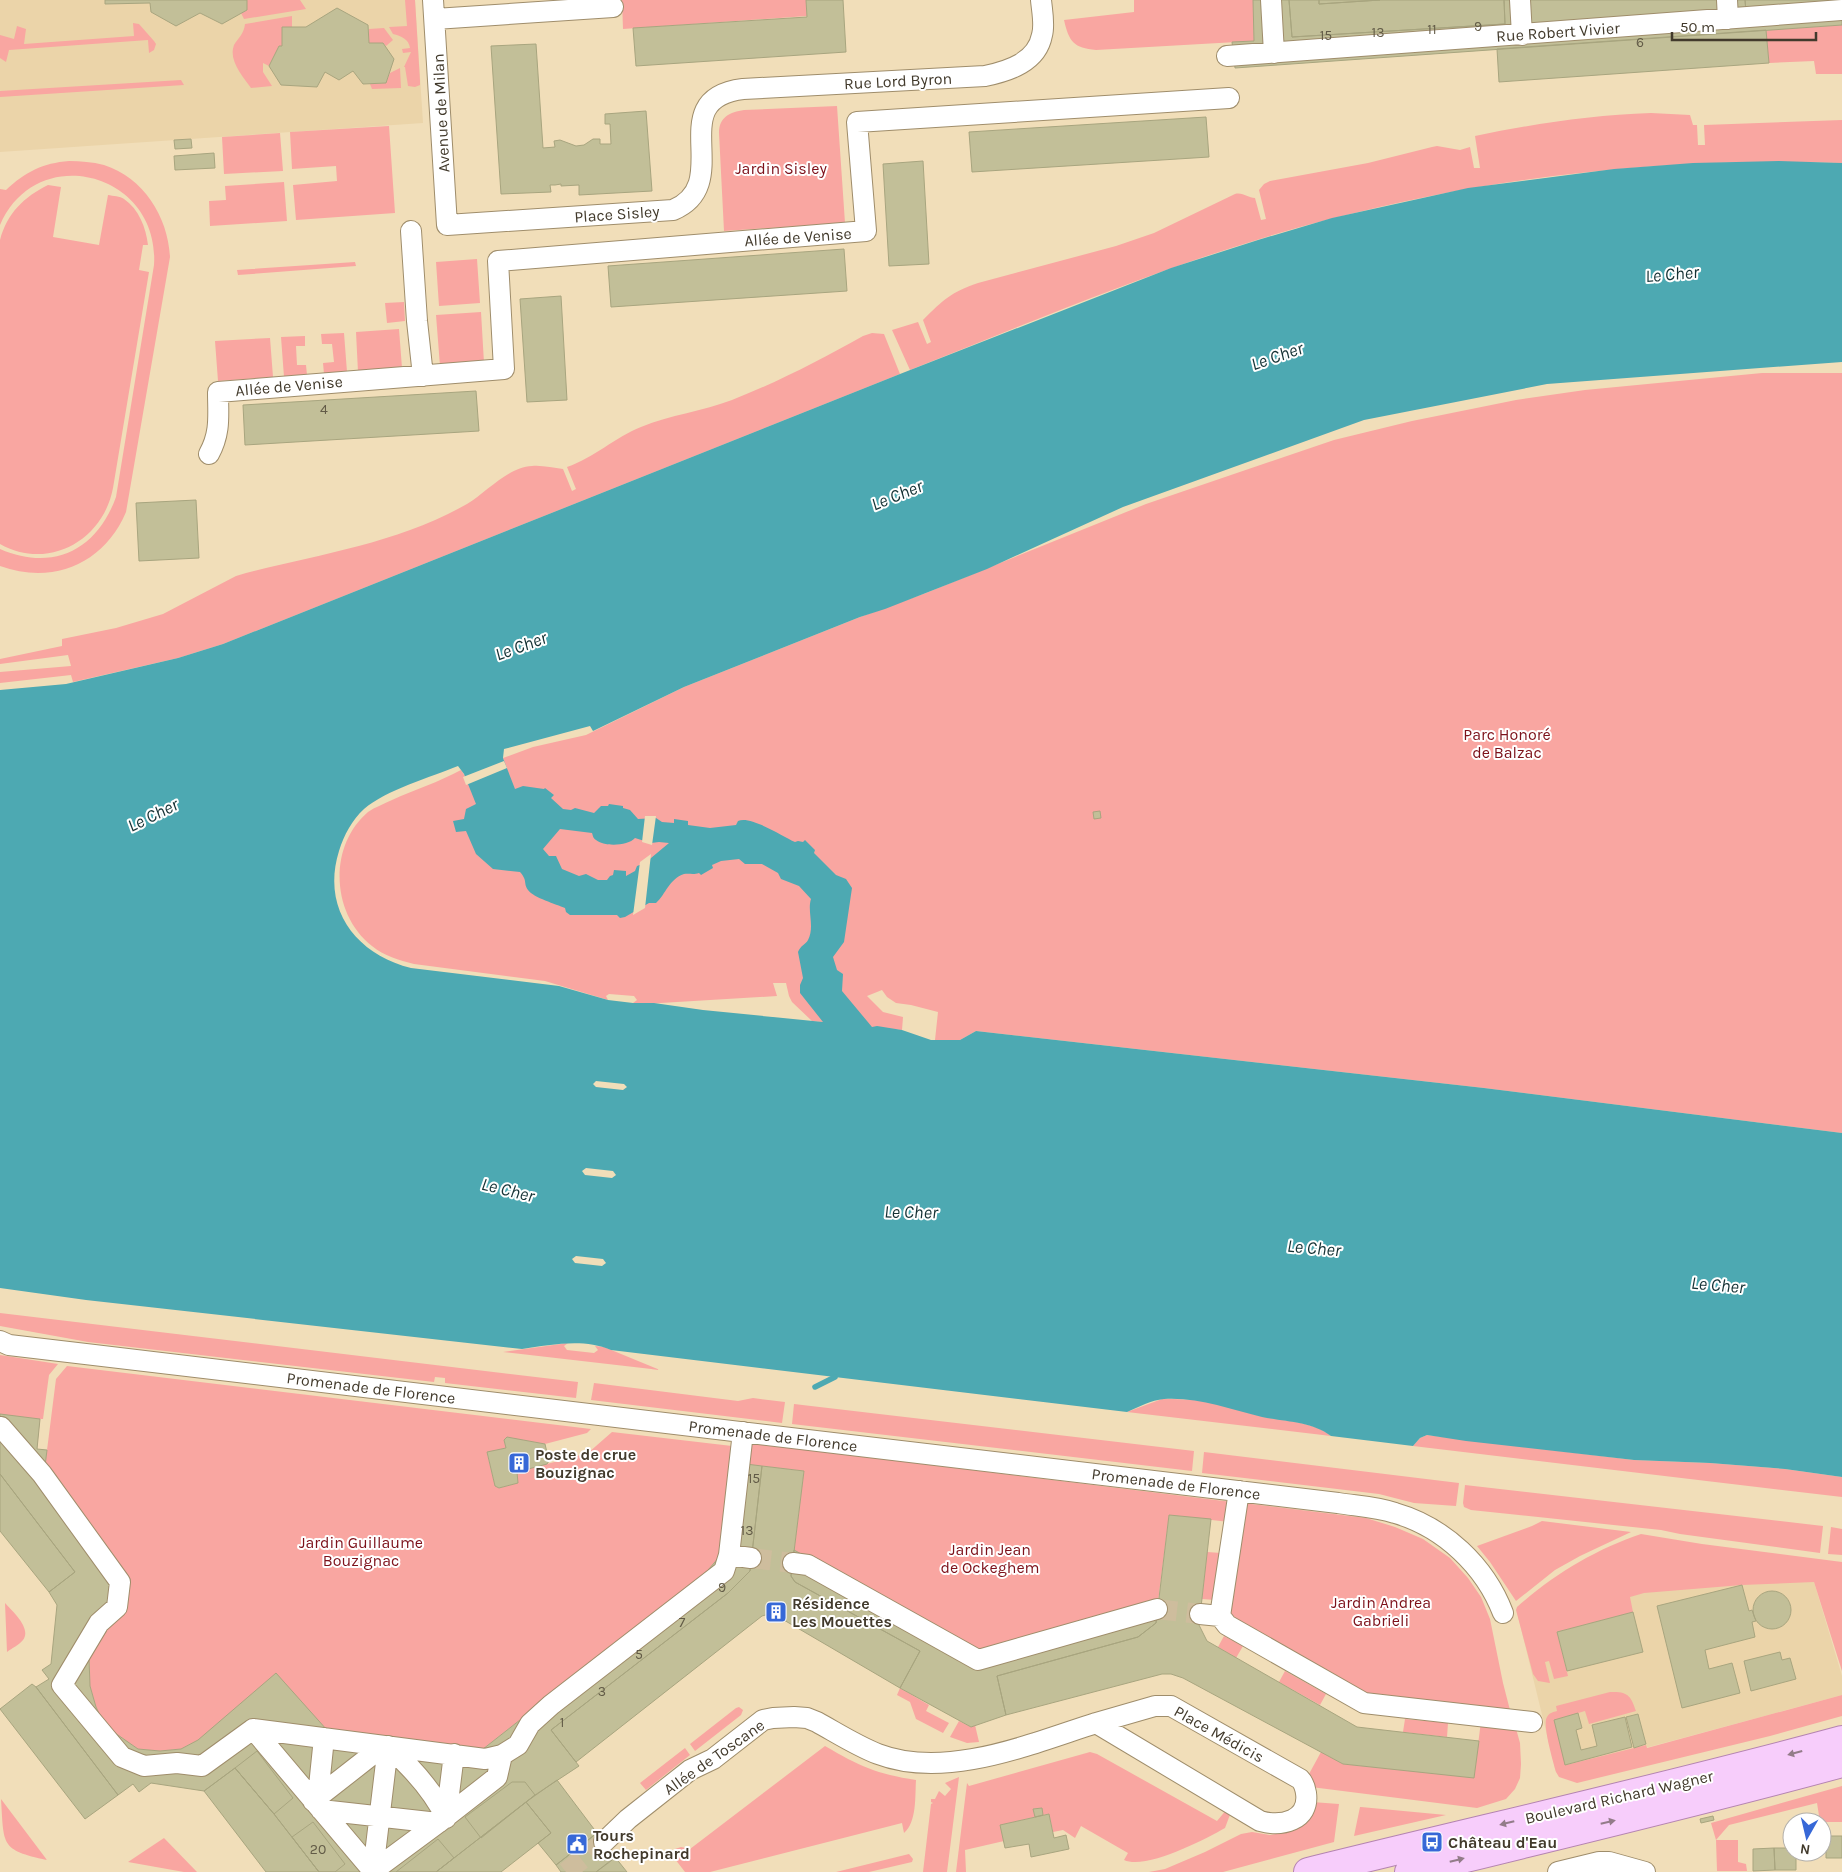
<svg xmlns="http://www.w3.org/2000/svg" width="1842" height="1872" font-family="Karla,sans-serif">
	<rect width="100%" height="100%" fill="#f1deb9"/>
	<path fill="#ebd4a9" d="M0,0H415L423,123L0,152Z
		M1682,1566L1819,1571L1814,1582L1842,1676V1695L1556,1772L1517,1612Z"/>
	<path fill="#f9a6a1" d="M247,0H300L306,9L244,19L241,13L247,10Z
		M405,0H415L420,81V85L415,87L408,86L405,67H404L411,52L403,53L402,49L410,48C409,39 401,36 393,34L389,27L407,26Z
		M622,0H806L807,16L623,29Z
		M1134,0H1253L1254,41L1096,50C1074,48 1069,42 1064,20L1134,12Z
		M292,16V27L282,28V46H279L269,66L263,63V72L272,86L251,88C243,77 228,60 234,45C238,38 244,34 245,24Z
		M133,23L139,24L154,41L156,44L154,50L149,53L148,40L9,50L6,62L0,58V35L14,39L17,26L26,29L24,44L134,36Z
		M1842,25V74H1816L1814,61L1769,63L1766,30Z
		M384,28L393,40L386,46L383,43H369V29Z
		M400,68L401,88L372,89L370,84L386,83L390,73Z
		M181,80L184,85L0,97V91Z
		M837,106L845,223L724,231L719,133C719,117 730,112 744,110Z
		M1651,113L1690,115L1693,125H1697L1698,145H1705L1704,125L1842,120V163C1671,157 1500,175 1334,218C1188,255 1049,315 910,370L892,330L918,322L927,344L931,342L923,320C944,299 950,293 978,283L1116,246L1154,233L1235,194C1243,192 1248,198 1255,198L1261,220L1266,219L1259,190L1264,184L1270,181L1368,163L1432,147L1437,146L1460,150L1470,147L1474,168H1480L1475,136C1533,124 1591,115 1651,113Z
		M389,126L395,213L296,220L293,185L337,181L336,166L292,169L290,132Z
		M280,133L283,171L224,174L222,137Z
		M69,161C81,161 92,162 104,165C144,178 168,217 170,257L126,512C104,564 53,585 0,566V549C53,572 97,550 116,497L154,265C160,173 37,140 0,225V189L6,190C25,172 43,163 69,161Z
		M284,182L287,221L210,226L209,201L226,200L225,186Z
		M48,185L61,187L53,237L99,245L108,195C113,196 120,196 124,199C139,209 146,228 148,245H143L139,270L149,272L113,488C103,541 48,571 0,544V240C7,213 24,197 48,185Z
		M477,259L480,303L439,306L436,262Z
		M355,262L356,266L238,275L237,270Z
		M404,302L405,321L387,323L385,303Z
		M481,312L484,363L440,366L436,315Z
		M399,329L402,368L358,372L356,332Z
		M344,333L347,372L324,374L323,363L334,362L332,344H322L321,334Z
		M872,333L884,334L900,374L223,644L178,658L73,682L71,675L0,683V672L71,666L68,655L0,664V659L62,646V639L116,628L163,614L236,576L246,573C321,554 398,543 467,504C487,492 508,467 532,466C542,465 553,468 563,469L572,491L576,489L567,467C594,458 615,437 641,427C670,415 703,411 732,400C778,382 820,360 863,336Z
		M305,336V346H296L297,365H306L307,375L284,377L281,337Z
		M270,338L273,377L218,381L215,341Z
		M1762,373H1842V1133L1484,1088L976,1031L960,1040H935L938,1012L911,1005L896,1003L887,997L882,990L867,996L883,1012L903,1017L902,1030L812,1021L792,1002L789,996L786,983H773L777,996L644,1004L633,1003L637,1000L634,996L609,994L606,996L608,1000L545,981L414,964C399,960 384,956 372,946C331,914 328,846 368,812C375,807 384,804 392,800C414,790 439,782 461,770L465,776L504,761L503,758L533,747L586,735L684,687L860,617L926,593L1146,504L1334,440L1412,421L1516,400L1585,390Z
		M0,1313L578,1382L576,1398L445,1383V1378L435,1377L434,1382L88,1342L0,1326Z
		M568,1343L564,1346L567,1350L594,1353L598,1350L595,1346L604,1347L660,1370L503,1352Z
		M0,1355L58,1364L49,1375L43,1419H40L37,1449L25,1448L0,1422Z
		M67,1366L591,1429L587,1433L545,1444L506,1438L504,1440L506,1448L487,1453L495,1486L499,1488L518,1483L517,1472L588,1453L612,1432L732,1446L720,1556L703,1576L478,1753L198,1740L181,1749L160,1751L138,1749L105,1726L96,1707L90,1686L89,1658L45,1466L56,1379Z
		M594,1383L738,1401L753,1398L785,1402L782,1423L591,1400Z
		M1162,1399C1177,1399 1193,1399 1208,1402C1227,1405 1246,1413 1265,1417C1288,1422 1312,1421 1331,1436L1127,1412Z
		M794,1404L1194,1451L1192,1471L792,1424Z
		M1427,1435L1634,1460L1710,1463L1785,1469L1842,1477V1497L1413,1446L1420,1438Z
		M745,1442L1232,1502L1229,1522L1169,1515L1158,1602L979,1651L794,1550L804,1471L762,1466L743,1489Z
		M1204,1452L1459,1483L1456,1506L1414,1503L1379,1494L1202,1473Z
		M1465,1485L1823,1526L1820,1553L1680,1534L1661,1530L1471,1510L1464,1507L1463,1503Z
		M1243,1503L1366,1518L1395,1527L1423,1539L1450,1558L1468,1578L1481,1597L1490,1619L1503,1683L1511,1714L1366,1698L1230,1618Z
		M1542,1521L1631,1532L1580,1556L1555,1570L1516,1601L1490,1562L1477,1546L1532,1526Z
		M1831,1527L1842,1529V1555L1828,1554Z
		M1641,1534L1702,1544L1842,1562V1671L1814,1582L1742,1585L1644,1593L1630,1597L1633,1612L1557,1632L1568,1676L1554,1679L1549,1661L1545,1662L1550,1683L1538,1681L1533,1674L1516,1610L1517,1607C1553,1575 1596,1549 1641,1534Z
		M1207,1552L1221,1553L1215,1600L1202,1599Z
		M5,1603C12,1611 32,1628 23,1640C19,1645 12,1648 7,1652Z
		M1224,1636L1243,1646L1236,1658L1218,1647Z
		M1285,1671L1326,1694L1320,1705L1279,1682Z
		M900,1688L929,1705L926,1711L949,1723L943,1733L916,1719L910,1702L897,1695Z
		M1610,1692C1628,1691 1631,1696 1636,1711L1589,1724L1585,1711L1554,1720L1566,1765L1646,1745L1647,1748L1842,1695V1716L1770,1736L1577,1783L1559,1777L1556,1772C1553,1761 1542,1724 1547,1717C1549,1713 1553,1712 1557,1711L1556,1706Z
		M739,1707L743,1710L741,1715L695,1751L690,1744L736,1708Z
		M1405,1719L1448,1723L1447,1737L1403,1732Z
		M959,1721L971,1727L975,1725L979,1742L967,1743L950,1737Z
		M1481,1721L1515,1725L1520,1743L1521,1764L1520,1778L1515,1789L1506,1799L1477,1808L1311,1787L1309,1774L1321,1752L1343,1764L1474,1777Z
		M825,1746C859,1766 877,1774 916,1780C915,1796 917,1822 904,1833L902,1823L710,1872H685L675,1859V1849L681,1847L690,1849Z
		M685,1748L690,1755L646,1790L640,1783Z
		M1090,1752L1097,1754L1217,1821L1227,1809L1231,1812L1225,1828C1204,1840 1146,1870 1124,1860L1128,1853L1081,1826L1075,1838L1063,1830L1053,1832L1049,1814L1043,1815L1041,1808L1033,1809L1035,1817L1001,1825L1004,1841L965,1850L966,1872H956L967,1783L969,1786Z
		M959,1777L947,1872H923L931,1804L933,1803L931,1802V1799H935L939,1791L945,1796L951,1789L945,1783Z
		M1842,1786V1822H1820L1817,1803L1729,1825L1716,1840H1738V1862L1746,1864L1747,1871H1717L1716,1840L1711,1823Z
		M1,1799L47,1860C0,1850 4,1845 1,1799Z
		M1312,1802L1339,1804L1334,1842L1223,1872H1149L1165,1869L1205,1852L1241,1834L1252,1832L1270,1835L1287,1832Z
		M1360,1807H1361L1446,1815L1354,1836Z
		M164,1838L197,1872H184L128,1862Z
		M909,1854L913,1859L912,1862L869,1872H836Z"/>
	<path fill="#4da9b2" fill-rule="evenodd" d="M1779,161L1842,163V362L1547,384L1364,420L1123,507L987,569L885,609L860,617L684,687L593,731L590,726L504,749L503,758L515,789L523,786L544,789L545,788L554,795L551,798L563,809L571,810L575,808L594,813L601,806H608L609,804L623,806V808L630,810L638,819L656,818L662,822L674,823V819L688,821V825L710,828L736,825L738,821C750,815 782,836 795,842L798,841L803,842L805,840L815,850L814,853L836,875L846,879L852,888L844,942L833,957L837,970L843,974L842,991L872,1027L877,1026L902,1030L931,1040H960L976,1031L1484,1088L1842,1133V1477L1785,1469L1710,1463L1634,1460L1466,1441L1427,1435L1420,1438L1413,1446L1331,1436C1311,1421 1285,1422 1262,1417C1229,1409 1198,1397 1164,1399C1151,1400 1139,1407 1127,1412L611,1350C583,1338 551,1345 522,1349L86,1300L0,1288V690L66,684L178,658L223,644L900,374L1171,268L1258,240L1332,218L1468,188L1614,169L1693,163ZM458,766L464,774L476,804L466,809L464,819L453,821L456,832L466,831L476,854L493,869L520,872C528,881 523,883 528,890C534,898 556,904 565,908L566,912L570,915H617L620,918L625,917L649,903H656C666,894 669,879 684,874C689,873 693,875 699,873L701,875L713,868L712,865L721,861L739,859L745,864H762L778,873L781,879L799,886L811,899C807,911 815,927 808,940C806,944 800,946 798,952L803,978L800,985V993L823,1022L703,1010L654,1003H633L608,1000L559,986L411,968C356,954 321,909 339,851C344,835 352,820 364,809C386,790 431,777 458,766ZM560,829L592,833C593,836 593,838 596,840C604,847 628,846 635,838L651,843L659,842L669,843L645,863L637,866L635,871L626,876V871L614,870L613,875L610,876L607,880H598L586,874L579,876L562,869L556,856H549L543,849ZM596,1081L624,1084L627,1087L623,1090L596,1087L593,1084ZM586,1168L613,1171L616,1175L612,1178L585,1175L582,1171ZM576,1256L603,1259L606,1263L602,1266L575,1263L572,1259Z"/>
	<path fill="#f1deb9" d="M504,761L507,768L466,785L463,777Z
		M645,816H656L652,845L642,842Z
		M651,854L645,908L633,915L640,862Z"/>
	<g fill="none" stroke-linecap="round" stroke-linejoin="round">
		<path stroke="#4da9b2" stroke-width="5.5" d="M815,1387L835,1377"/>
	</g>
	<path fill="#c2bf98" stroke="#a8a57f" d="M105,0H247V10L222,24L200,13L176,26L151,12L150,3L105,4Z
		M806,0H843L846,52L636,66L633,28L807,17Z
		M1253,0H1289L1292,37L1505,24L1504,0H1745L1746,12L1842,4V25L1235,68L1232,42L1254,41Z
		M1289,0H1319V4L1380,0H1504L1505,24L1292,37Z
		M1319,0H1380L1319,4Z
		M1745,0H1842V4L1746,12Z
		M337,8L368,25L369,43H383L394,59L386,83L363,84L353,71L339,80L325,72L317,87L281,85L269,66L279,46H282V27H306Z
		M1766,30L1769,63L1499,82L1497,49Z
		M536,44L543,148L555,147L554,141L560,140L576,146L584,145L593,139H600V144H611L610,124H605V114L646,111L652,191L579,195V185L561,186V184L555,185H550L551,192L501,194L491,46Z
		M1206,117L1209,157L972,172L969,132Z
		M191,139L192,148L175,149L174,140Z
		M214,153L215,168L175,170L174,156Z
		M923,161L929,264L889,266L883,164Z
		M844,249L847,291L611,307L608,266Z
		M561,296L567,400L527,402L520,299Z
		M476,391L479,431L245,445L243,405Z
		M196,500L199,558L139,561L136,503Z
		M1100,811L1101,818L1094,819L1093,812Z
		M0,1414L40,1419L37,1449L47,1450L45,1466L126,1579L89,1658L90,1686L96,1707L105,1726L138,1749L160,1751L181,1749L198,1740L276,1673L327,1730L478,1753L703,1576L720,1556L738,1463L762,1466L750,1571L728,1593L551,1730L579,1766L535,1795L436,1872H319L274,1814L235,1768L204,1791L151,1783L139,1792L133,1784L118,1795L36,1687L49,1679L42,1670L51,1664L57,1605L49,1592L75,1572L0,1474Z
		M507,1437L545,1444L549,1461L547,1464L517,1472L518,1483L499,1488L495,1486L487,1452L506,1448L504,1440Z
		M762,1466L804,1471L791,1576L795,1582L920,1651L900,1688L777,1616L769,1614L762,1616L576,1762L551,1730L728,1593L750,1571Z
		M0,1474L75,1572L49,1592L0,1531Z
		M1169,1515L1211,1519L1199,1625L1207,1641L1357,1727L1479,1741L1474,1778L1343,1764L1183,1678L1171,1674H1162L1006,1715L997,1676L1138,1637L1156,1623Z
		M794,1550L979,1651L1158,1602L1156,1623L1138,1637L997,1676L1006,1715L971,1727L900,1688L920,1651L795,1582L791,1576Z
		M1742,1585L1749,1611L1752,1610L1756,1621L1752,1622L1755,1637L1705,1650L1709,1669L1732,1663L1740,1693L1682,1708L1657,1606Z
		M1753 1610a19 19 0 1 1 38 0a19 19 0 1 1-38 0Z
		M1633,1612L1643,1652L1567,1671L1557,1632Z
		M1780,1652L1782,1660L1790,1658L1796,1679L1751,1691L1744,1661Z
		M32,1684L36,1687L118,1795L85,1819L0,1709Z
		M1578,1713L1582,1728L1576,1730L1581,1750L1597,1746L1592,1725L1625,1717L1632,1747L1565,1765L1554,1720Z
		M1638,1714L1646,1744L1634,1748L1626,1717Z
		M257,1751L293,1798L274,1814L235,1768Z
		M235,1768L274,1814L319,1872H266L204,1791Z
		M557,1780L597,1833L556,1865L538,1843L551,1833L526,1802Z
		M512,1782H525L535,1795L481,1838L465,1817Z
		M526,1802L551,1833L501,1872H436Z
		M1042,1808L1043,1815L1035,1817L1033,1809Z
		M1049,1814L1054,1838L1066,1835L1069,1849L1031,1857L1029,1844L1005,1848L1000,1825Z
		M1713,1816L1714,1820L1701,1823L1700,1819Z
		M313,1822L345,1864L335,1872H319L292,1837Z
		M597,1833L615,1857L596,1872H561L556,1865Z
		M1826,1836H1842V1858H1826Z
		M438,1839L454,1858L436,1872H396Z
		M1774,1848L1775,1870L1753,1871V1849Z
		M1774,1848H1792V1852H1796V1870H1775Z
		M615,1857L627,1872H596L611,1861Z"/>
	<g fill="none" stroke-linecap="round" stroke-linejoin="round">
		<path stroke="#cebd9d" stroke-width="20" stroke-dasharray="20 10" stroke-linecap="butt" d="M751,1558L793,1563
			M1157,1609L1200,1614
			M566,1872L604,1842"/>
		<g stroke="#9f8d6b" stroke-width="22">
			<path id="street" d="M433,0L447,225L673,210C737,183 661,99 743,89L985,76C1009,71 1037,62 1042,35C1045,25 1042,11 1041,0
				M1271,0L1274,53
				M1520,0L1522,35
				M1727,0L1728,19
				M435,19L613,7
				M1227,56L1842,10
				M411,231L417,321L423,376
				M209,454C221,432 218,415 218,392L504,369L498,261L866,231L857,122L1229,98
				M0,1341L9,1345L94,1355L1338,1503C1357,1506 1377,1507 1395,1513C1444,1527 1485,1566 1503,1613
				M1,1427L42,1474L120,1582L117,1607L99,1623L62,1685L122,1757L144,1766L177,1763L202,1766L253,1729
				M1239,1491L1220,1616L1227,1625L1364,1703L1532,1722
				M729,1555L751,1558
				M793,1563L808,1565L978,1660L1157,1609
				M1200,1614L1220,1616
				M1155,1706H1171L1300,1779C1304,1783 1305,1787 1306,1793C1310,1821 1281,1827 1260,1821L1096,1723Z
				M253,1729L485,1759L502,1755
				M253,1729L373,1871
				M388,1746C410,1766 433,1790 446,1818
				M318,1796L324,1738
				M313,1801L373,1754L388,1746
				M321,1810L438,1823
				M446,1818L454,1754
				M604,1842L628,1819L690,1770L713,1759L763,1720L773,1718L794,1717L807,1718L817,1722C837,1733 857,1746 878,1754C946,1780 1030,1744 1096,1723
				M373,1871L438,1823L497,1777L502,1755L518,1745L530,1724L551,1705L724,1571L729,1555L743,1432
				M373,1871L388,1746
				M1558,1872L1599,1862H1609L1645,1872"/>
		</g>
		<g stroke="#b484b1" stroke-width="30">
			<path id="primary" d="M1308,1872C1486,1828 1665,1788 1842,1740
				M1409,1872C1554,1836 1699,1802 1842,1763"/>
		</g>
		<use href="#street" stroke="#fff" stroke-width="20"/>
		<use href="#primary" stroke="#f7cdfb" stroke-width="28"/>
	</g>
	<defs><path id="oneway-solid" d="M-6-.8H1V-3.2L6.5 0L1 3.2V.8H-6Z" transform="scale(1.25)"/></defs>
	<g fill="#937c89">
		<use href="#oneway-solid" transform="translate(1795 1753) rotate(165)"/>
		<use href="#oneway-solid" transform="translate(1608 1822) rotate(-13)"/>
		<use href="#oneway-solid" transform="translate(1507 1823) rotate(166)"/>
		<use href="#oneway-solid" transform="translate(1457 1860) rotate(-14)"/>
	</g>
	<defs>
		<g id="building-square" transform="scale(1.125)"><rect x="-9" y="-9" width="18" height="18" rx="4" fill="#3768d7" stroke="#fff"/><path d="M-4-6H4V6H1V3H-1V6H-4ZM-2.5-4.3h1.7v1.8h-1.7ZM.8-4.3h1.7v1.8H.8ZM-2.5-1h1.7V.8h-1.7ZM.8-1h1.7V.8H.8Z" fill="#fff"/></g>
		<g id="bus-square" transform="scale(1.125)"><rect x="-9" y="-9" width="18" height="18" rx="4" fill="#3768d7" stroke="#fff"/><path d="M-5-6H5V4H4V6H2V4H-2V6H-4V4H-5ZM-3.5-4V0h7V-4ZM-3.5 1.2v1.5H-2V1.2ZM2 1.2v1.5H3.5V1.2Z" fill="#fff"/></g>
		<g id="civic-square" transform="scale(1.125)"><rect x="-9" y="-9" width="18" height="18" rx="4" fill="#3768d7" stroke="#fff"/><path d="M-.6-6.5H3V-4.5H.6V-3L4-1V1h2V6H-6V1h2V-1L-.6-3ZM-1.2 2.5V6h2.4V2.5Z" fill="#fff"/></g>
	</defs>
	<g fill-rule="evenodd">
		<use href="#building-square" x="519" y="1463"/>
		<use href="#building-square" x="776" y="1612"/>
		<use href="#bus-square" x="1432" y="1842"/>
		<use href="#civic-square" x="577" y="1844"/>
	</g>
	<g text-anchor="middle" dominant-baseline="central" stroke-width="4" stroke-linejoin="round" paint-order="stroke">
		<g font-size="14" fill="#625b47">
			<text x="1478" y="26">9</text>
			<text x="1432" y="29">11</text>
			<text x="1378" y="32">13</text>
			<text x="1326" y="35">15</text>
			<text x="1640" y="42">6</text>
			<text x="324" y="409">4</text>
			<text x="754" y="1478">15</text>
			<text x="747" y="1530">13</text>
			<text x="722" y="1587">9</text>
			<text x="682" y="1622">7</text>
			<text x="639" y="1654">5</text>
			<text x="602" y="1691">3</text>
			<text x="562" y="1722">1</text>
			<text x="318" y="1849">20</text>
		</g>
		<g font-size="16" fill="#423a2c" stroke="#fff">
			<text transform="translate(1558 32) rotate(-4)">Rue Robert Vivier</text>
			<text transform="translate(898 81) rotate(-3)">Rue Lord Byron</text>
			<text transform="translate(441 113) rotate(-93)">Avenue de Milan</text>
			<text transform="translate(617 214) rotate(-4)">Place Sisley</text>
			<text transform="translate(798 237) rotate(-4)">Allée de Venise</text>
			<text transform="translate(289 386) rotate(-5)">Allée de Venise</text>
			<text transform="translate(371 1388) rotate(7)">Promenade de Florence</text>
			<text transform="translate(773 1436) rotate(7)">Promenade de Florence</text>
			<text transform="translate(1176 1484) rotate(7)">Promenade de Florence</text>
			<text transform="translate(1219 1734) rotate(29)">Place Médicis</text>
			<text transform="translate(714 1757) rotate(-35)">Allée de Toscane</text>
			<text transform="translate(1619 1797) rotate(-13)">Boulevard Richard Wagner</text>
		</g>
		<g font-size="16" fill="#7d111a" stroke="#fff">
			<text x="781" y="168">Jardin Sisley</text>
			<text x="1507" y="734">Parc Honoré<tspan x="1507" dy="18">de Balzac</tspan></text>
			<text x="361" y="1542">Jardin Guillaume<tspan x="361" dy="18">Bouzignac</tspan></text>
			<text x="990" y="1549">Jardin Jean<tspan x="990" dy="18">de Ockeghem</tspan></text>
			<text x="1381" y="1602">Jardin Andrea<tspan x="1381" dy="18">Gabrieli</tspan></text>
		</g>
		<g font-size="16" font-weight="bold" fill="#423a2c" stroke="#fff" text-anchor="start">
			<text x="535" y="1454">Poste de crue<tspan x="535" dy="18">Bouzignac</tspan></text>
			<text x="792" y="1603">Résidence<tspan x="792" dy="18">Les Mouettes</tspan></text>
			<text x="593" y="1835">Tours<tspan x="593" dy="18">Rochepinard</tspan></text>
			<text x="1448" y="1842">Château d'Eau</text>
		</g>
		<g font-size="18" font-style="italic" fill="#153235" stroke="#fff">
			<text transform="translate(1672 274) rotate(-5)">Le Cher</text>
			<text transform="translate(1277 356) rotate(-19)">Le Cher</text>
			<text transform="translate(897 495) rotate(-22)">Le Cher</text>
			<text transform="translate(521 646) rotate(-20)">Le Cher</text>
			<text transform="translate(153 815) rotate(-26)">Le Cher</text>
			<text transform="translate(508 1190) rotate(14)">Le Cher</text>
			<text transform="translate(911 1212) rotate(1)">Le Cher</text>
			<text transform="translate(1314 1248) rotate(5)">Le Cher</text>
			<text transform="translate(1718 1285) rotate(5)">Le Cher</text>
		</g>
	</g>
	<g transform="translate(1807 1837) rotate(188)"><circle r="24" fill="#ffffff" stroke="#b3b0ab"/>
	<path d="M0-4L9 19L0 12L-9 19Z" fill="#3768d7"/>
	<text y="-8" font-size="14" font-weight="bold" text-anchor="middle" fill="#423a2c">N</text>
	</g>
	<path d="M1672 32v8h144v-8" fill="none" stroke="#423a2c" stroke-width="2.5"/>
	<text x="1680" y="32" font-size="15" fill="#423a2c" stroke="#ffffff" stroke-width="4" paint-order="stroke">50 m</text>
</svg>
